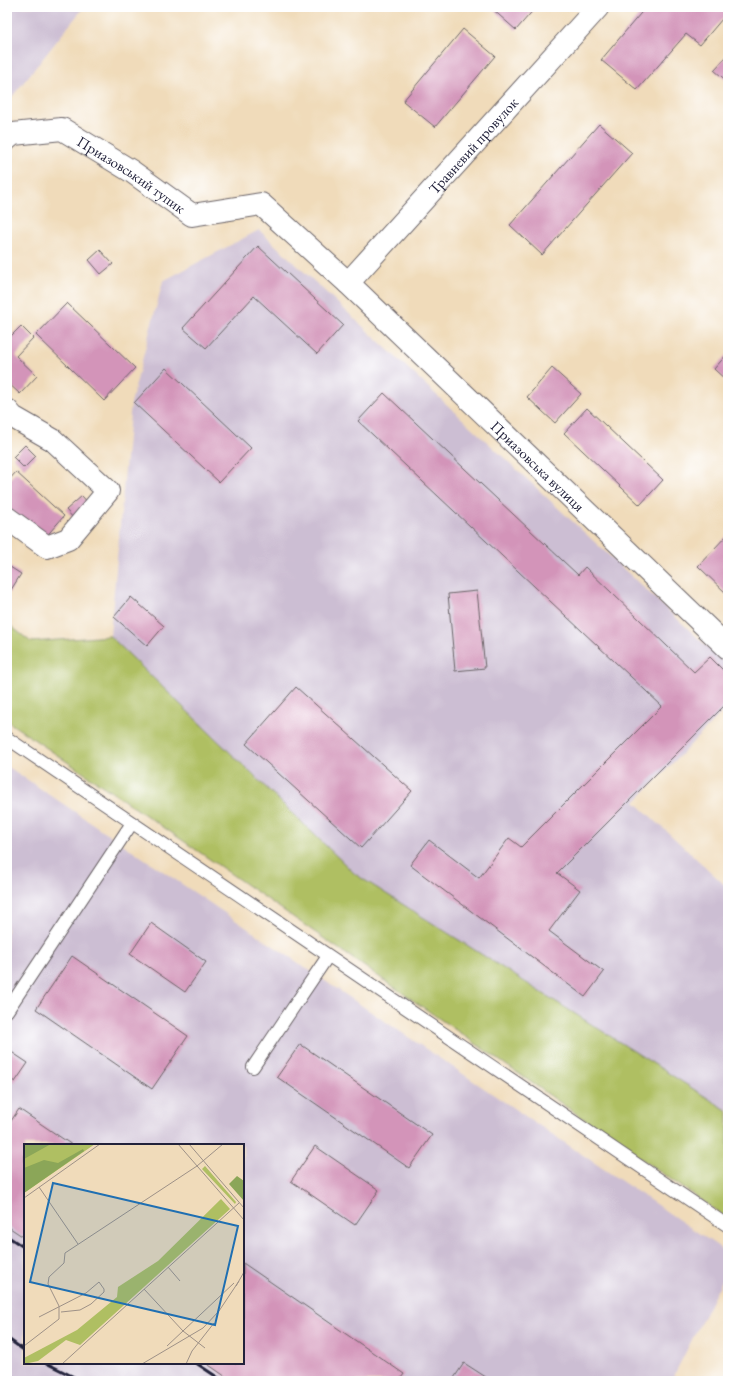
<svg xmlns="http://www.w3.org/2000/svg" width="735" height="1388" font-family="'EB Garamond',serif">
	<rect width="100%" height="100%" fill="#fff"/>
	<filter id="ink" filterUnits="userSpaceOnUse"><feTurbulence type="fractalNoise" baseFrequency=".025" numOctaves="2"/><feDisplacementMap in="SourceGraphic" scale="8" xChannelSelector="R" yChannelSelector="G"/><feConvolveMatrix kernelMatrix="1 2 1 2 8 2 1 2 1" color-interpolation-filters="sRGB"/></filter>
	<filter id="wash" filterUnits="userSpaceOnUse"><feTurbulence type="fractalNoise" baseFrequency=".012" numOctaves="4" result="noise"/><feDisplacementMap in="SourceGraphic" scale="16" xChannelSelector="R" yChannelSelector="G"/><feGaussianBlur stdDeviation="0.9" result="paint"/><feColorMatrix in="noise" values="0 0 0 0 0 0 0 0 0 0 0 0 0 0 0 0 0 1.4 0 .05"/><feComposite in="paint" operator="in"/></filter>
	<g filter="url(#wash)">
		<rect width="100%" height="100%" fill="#f0dbba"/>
		<path fill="#ccbed3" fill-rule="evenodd" d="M7,7H84L7,103Z
			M259,230L728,666V706L635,802L728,888V1111L355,874L110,636L131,403L163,281Z
			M7,766L728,1253V1269L671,1381H7ZM25,1145H243V1363H25Z"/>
		<path fill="#afbf62" stroke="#68704e" d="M7,623L31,642L110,636L355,874L728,1111V1219L169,831L7,721Z"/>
		<g id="blocks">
			<path fill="#d394b9" d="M490,7H536L516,30Z
				M646,7H726L728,9V12L700,45L686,34L637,90L601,60Z
				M463,29L495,56L435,127L403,101Z
				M728,55V82L714,70Z
				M599,124L632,153L542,255L510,225Z
				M258,246L343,325L317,354L254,296L206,348L183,328Z
				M100,250L113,264L101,274L89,260Z
				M67,303L135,368L104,401L36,335Z
				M21,326L33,338L16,356L37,376L20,394L7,382V340Z
				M728,353V382L714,369Z
				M166,368L251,448L219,482L134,403Z
				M552,368L581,394L555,423L527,397Z
				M384,393L578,575L585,567L694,672L710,657L728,675V702L557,873L580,890L549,931L604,972L585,997L410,865L429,840L479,878L509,838L521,847L662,706L358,421Z
				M587,408L663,480L640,505L564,433Z
				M25,445L36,456L24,468L13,457Z
				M16,472L64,516L43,540L7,507V482Z
				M82,496L90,505L75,520L66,510Z
				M728,534V595L698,566Z
				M7,565L21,574L9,593L7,592Z
				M477,591L485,668L455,671L448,594Z
				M131,597L164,626L147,646L114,617Z
				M296,687L412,791L361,848L246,744Z
				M151,923L206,962L185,992L130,954Z
				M72,956L188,1036L152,1089L36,1009Z
				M300,1044L432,1135L409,1168L277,1077Z
				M10,1051L28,1063L15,1082L7,1077V1056Z
				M19,1109L72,1145H25V1238L7,1226V1127Z
				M315,1146L379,1190L355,1225L291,1181Z
				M243,1263L404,1374L399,1381H232L206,1363H243Z
				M464,1363L492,1381H452Z"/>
		</g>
	</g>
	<g filter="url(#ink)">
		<use href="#blocks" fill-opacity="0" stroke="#6a6367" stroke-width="1"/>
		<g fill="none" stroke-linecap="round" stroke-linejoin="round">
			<g stroke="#6a6367" stroke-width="14">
				<path id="lane" d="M7,738L728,1226
					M7,1011L132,823
					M253,1067L328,956"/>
			</g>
			<g stroke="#6a6367" stroke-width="24">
				<g id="street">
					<path id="s1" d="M7,139L13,134L62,129L131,171L192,215L261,204L348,283L728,648"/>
					<path id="s2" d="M348,283L598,7"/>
					<path d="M7,410L13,417L53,440L108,491L68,539L47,547L7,518"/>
				</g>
			</g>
			<use href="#lane" stroke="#fff" stroke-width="12"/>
			<use href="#street" stroke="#fff" stroke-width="22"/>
			<path stroke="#22223b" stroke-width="3" d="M7,1236L25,1248
				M7,1338L25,1351
				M46,1363L82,1381
				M196,1363L223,1381
				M7,1374L21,1381"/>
		</g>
	</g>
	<g text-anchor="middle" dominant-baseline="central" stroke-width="3.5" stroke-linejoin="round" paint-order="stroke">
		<g font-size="15" fill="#22223b" stroke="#fff">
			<text stroke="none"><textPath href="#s2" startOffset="186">Травневий провулок</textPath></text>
			<text stroke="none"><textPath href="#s1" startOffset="140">Приазовський тупик</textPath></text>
			<text stroke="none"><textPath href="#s1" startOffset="664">Приазовська вулиця</textPath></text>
		</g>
	</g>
	<g transform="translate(24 1144)">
		<rect width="220" height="220" fill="#f0dbba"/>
		<path d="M0,0H71L0,49ZM181,22L212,58L211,60L178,25ZM197,55L206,65L56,201L42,196L14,217L0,220V214L53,186L93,153L94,143L134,117Z" fill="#afbf62"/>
		<path d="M0,0H27L0,15ZM59,5L60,7L0,49V24L20,16L34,19ZM213,32L220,37V57L205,40Z" fill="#8ba658"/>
		<path fill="none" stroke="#9e9187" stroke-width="1" d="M154,0L220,76M165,0L220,64M15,43L54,100M0,54L76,0M144,123L156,137M212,142L220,128M120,145L159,187L181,204M15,173L62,149L75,138L80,145V148L67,160L56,166L37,168M0,202L35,175V162L24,140L25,133L40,119L41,109L173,22L199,0M143,202L210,139M38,220L215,59M118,220L179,184L195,167L215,137M162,220L168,207L190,179"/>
		<path fill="#1f6fb2" fill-opacity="0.15" stroke="#1f6fb2" stroke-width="2" d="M29,39L214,82L191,181L6,138Z"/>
		<rect width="220" height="220" fill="none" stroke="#22223b" stroke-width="2"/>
	</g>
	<rect width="735" height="1388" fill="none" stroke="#fff" stroke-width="24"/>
</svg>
